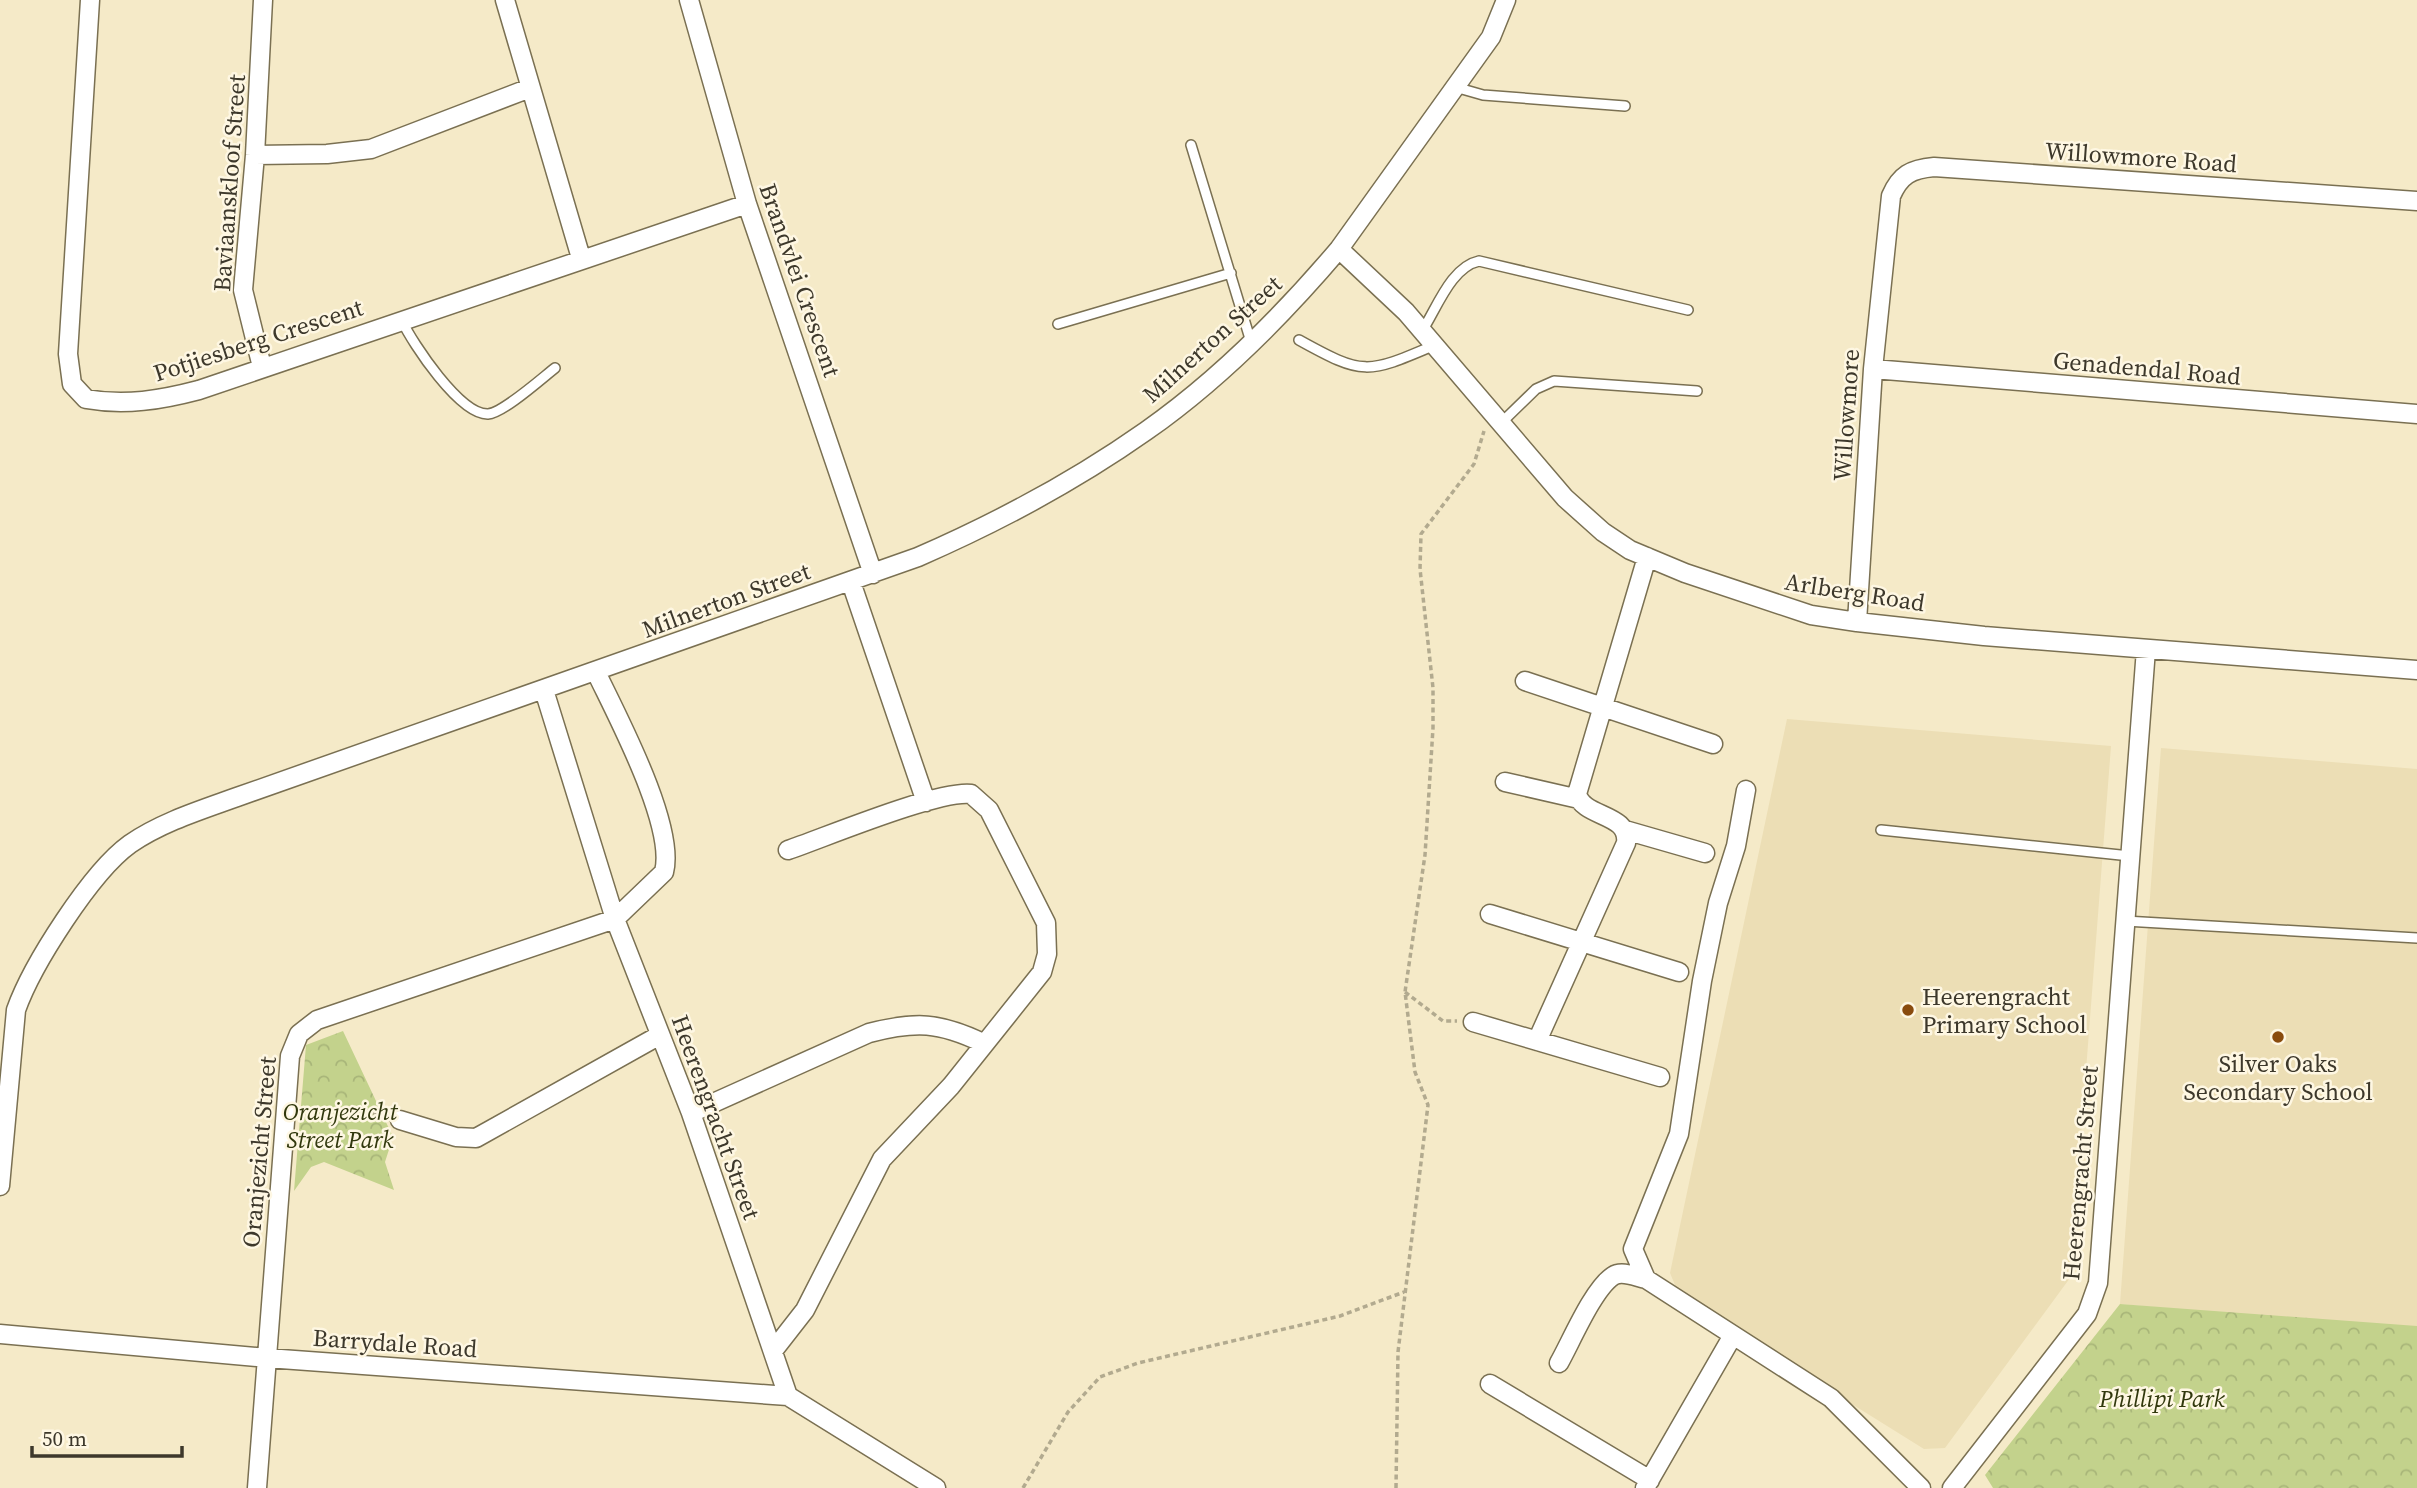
<svg xmlns="http://www.w3.org/2000/svg" width="2417" height="1488" font-family="'Source Serif 4',serif">
	<defs>
		<pattern id="park-crowns" width="20" height="18" patternUnits="userSpaceOnUse" patternTransform="scale(1.75)"><rect width="20" height="18" fill="#c3d28c"/><path d="M2 6a3 3 0 1 1 6 0M12 15a3 3 0 1 1 6 0" fill="none" stroke="#a8b579"/></pattern>
	</defs>
	<rect width="100%" height="100%" fill="#f5eac8"/>
	<path fill="#ecdeb5" d="M1787,719L2111,746L2070,1278L1945,1448L1924,1449L1680,1297L1670,1273Z
		M2161,748L2417,769V1330L2120,1304Z"/>
	<path fill="url(#park-crowns)" d="M343,1031L393,1137L385,1162L394,1190L324,1162L311,1167L294,1191L306,1045Z
		M2120,1304L2417,1326V1488H1993L1985,1475Z"/>
	<g fill="none" stroke-linecap="round" stroke-linejoin="round">
		<g stroke="#7a7052" stroke-width="12">
			<path id="service" d="M1455,87L1483,95L1625,106
				M1191,145L1251,342
				M402,321C413,344 460,415 488,414C503,413 541,379 555,368
				M1058,324L1231,273
				M1422,331C1437,308 1451,267 1479,261L1688,310
				M1299,340C1364,376 1367,374 1435,345
				M1500,424L1536,389L1554,381L1697,391
				M1881,830L2130,856
				M2125,921L2417,938"/>
		</g>
		<g stroke="#7a7052" stroke-width="21">
			<path id="minor" d="M90,0L68,354L72,384L86,399C125,406 161,400 199,390L747,204
				M505,0L581,258
				M689,0L747,204L873,574
				M255,155L327,154L371,149L530,88
				M1339,249L1406,312L1565,498L1603,532L1630,550L1685,573L1811,615L1857,622L1984,636L2417,670
				M262,367L243,290L255,155L263,0
				M1873,369L2417,414
				M851,582L926,802
				M1857,622L1873,369L1891,196C1900,175 1911,169 1934,167L2417,201
				M1525,681L1713,744
				M544,690L615,919L691,1113L788,1396L936,1488
				M1505,782L1579,799
				M1625,830L1705,853
				M1490,914L1679,972
				M1473,1022L1660,1077
				M1537,1041L1626,843C1630,813 1583,818 1577,794L1647,557
				M691,1113L869,1033C916,1021 939,1022 983,1043
				M400,1120L456,1137L476,1138L660,1035
				M0,1186L16,1010C32,965 91,872 130,844C162,822 201,810 237,797L918,557C996,523 1075,481 1146,431C1216,382 1283,315 1339,249L1491,37L1506,0
				M1646,1279L1633,1249L1679,1134L1702,981L1718,903L1736,846L1746,790
				M0,1334L267,1358L788,1396
				M773,1351L805,1310L882,1159L951,1086L1042,972L1047,954L1046,923L989,810L971,794C938,790 826,837 788,850
				M1559,1363C1571,1342 1593,1289 1613,1276C1622,1270 1636,1277 1646,1279L1831,1398L1921,1488
				M1490,1384L1650,1480
				M257,1488L290,1056L299,1034L317,1020L615,919L664,872C676,826 617,716 596,672
				M1645,1488L1732,1337
				M1952,1488L2087,1314L2098,1283L2146,649"/>
		</g>
		<path stroke="#b2aa8f" stroke-width="3.5" stroke-dasharray="5 3.5" stroke-linecap="butt" d="M1405,992L1443,1021H1457
			M305,1109L363,1110L384,1116
			M1023,1488L1068,1412L1100,1377L1138,1363L1340,1316L1404,1292
			M1396,1488L1398,1352L1428,1105L1415,1072L1405,992L1425,855L1433,728V688L1420,569L1421,534L1474,464L1484,431"/>
		<use href="#service" stroke="#fff" stroke-width="9"/>
		<use href="#minor" stroke="#fff" stroke-width="18"/>
	</g>
	<g fill="#894b0d" stroke="#fef7e3" stroke-width="2.5">
		<circle cx="1908" cy="1010" r="7"/>
		<circle cx="2278" cy="1037" r="7"/>
	</g>
	<g text-anchor="middle" dominant-baseline="central" stroke-width="5" stroke-linejoin="round" paint-order="stroke">
		<g font-size="24" fill="#3d382b" stroke="#fef7e3">
			<text transform="translate(2141 157) rotate(4)">Willowmore Road</text>
			<text transform="translate(229 183) rotate(-86)">Baviaanskloof Street</text>
			<text transform="translate(800 280) rotate(71)">Brandvlei Crescent</text>
			<text transform="translate(1212 339) rotate(-42)">Milnerton Street</text>
			<text transform="translate(258 340) rotate(-18)">Potjiesberg Crescent</text>
			<text transform="translate(2147 368) rotate(5)">Genadendal Road</text>
			<text transform="translate(1846 415) rotate(-86)">Willowmore</text>
			<text transform="translate(1855 592) rotate(9)">Arlberg Road</text>
			<text transform="translate(726 600) rotate(-20)">Milnerton Street</text>
			<text transform="translate(716 1117) rotate(70)">Heerengracht Street</text>
			<text transform="translate(259 1152) rotate(-85)">Oranjezicht Street</text>
			<text transform="translate(2080 1173) rotate(-85)">Heerengracht Street</text>
			<text transform="translate(395 1343) rotate(4)">Barrydale Road</text>
		</g>
		<g font-size="24" fill="#3d382b" stroke="#fef7e3" text-anchor="start">
			<text x="1922" y="996">Heerengracht<tspan x="1922" dy="28">Primary School</tspan></text>
			<text x="2278" y="1063" text-anchor="middle">Silver Oaks<tspan x="2278" dy="28">Secondary School</tspan></text>
		</g>
		<g font-size="24" font-style="italic" fill="#31380d" stroke="#fef7e3">
			<text x="340" y="1111">Oranjezicht<tspan x="340" dy="28">Street Park</tspan></text>
			<text x="2162" y="1398">Phillipi Park</text>
		</g>
	</g>
	<path d="M32 1446v10h150v-10" fill="none" stroke="#3d382b" stroke-width="3.5"/>
	<text x="42" y="1446" font-size="21" fill="#3d382b" stroke="#fef7e3" stroke-width="5" paint-order="stroke">50 m</text>
</svg>
